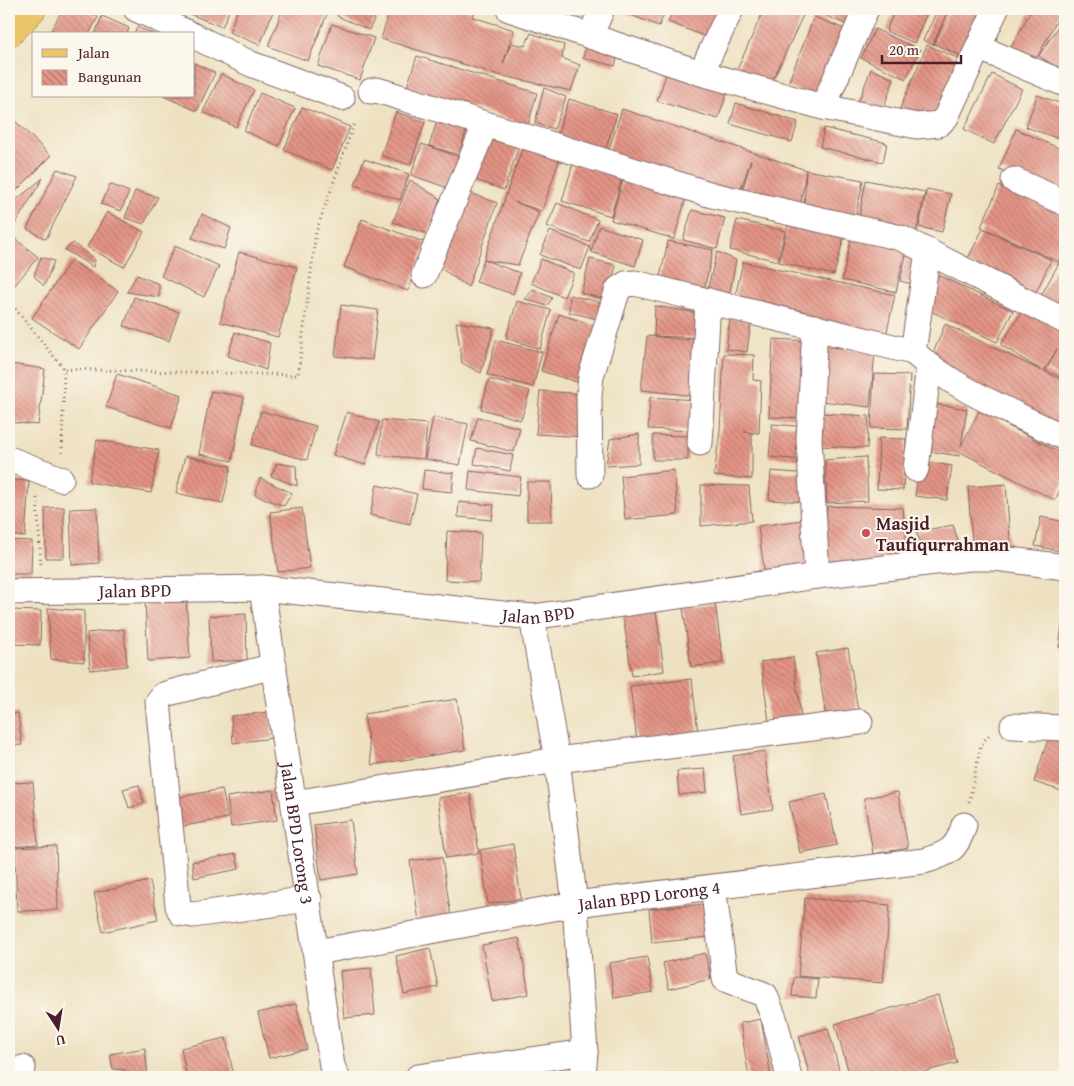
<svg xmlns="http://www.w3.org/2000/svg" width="1074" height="1086" font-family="'Gentium Book Plus',serif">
	<defs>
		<pattern id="building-back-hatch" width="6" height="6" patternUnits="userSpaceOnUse" patternTransform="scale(1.25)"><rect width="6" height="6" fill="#e39485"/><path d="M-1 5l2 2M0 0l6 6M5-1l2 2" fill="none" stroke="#ba786d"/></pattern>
	</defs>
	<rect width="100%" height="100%" fill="#fbf7ec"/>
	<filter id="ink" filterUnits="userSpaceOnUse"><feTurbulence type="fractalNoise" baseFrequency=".02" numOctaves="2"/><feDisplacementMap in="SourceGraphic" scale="10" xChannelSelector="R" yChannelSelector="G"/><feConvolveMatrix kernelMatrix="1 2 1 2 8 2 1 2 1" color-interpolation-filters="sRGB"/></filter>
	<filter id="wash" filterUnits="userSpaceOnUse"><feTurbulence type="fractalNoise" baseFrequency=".0096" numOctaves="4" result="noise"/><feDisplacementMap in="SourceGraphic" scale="20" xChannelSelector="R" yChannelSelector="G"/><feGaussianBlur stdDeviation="1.12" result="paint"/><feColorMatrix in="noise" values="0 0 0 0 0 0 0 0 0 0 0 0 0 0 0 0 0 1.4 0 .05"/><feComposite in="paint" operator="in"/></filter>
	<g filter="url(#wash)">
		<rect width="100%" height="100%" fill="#eee1c1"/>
		<g id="blocks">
			<path fill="url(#building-back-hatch)" d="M63,9H82L98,17L89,34H49Z
				M183,9H230L222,27L182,11Z
				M238,9H274L260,45L229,32Z
				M283,9H314L327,14L308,61L268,46Z
				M340,9H379L369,30L337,16Z
				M390,9H464L474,12L473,17L514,30L503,64L511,43L525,46L531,33L564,45L562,58L580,65L571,91L499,75L381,39Z
				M625,9H666L659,26L623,12Z
				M674,9H721L709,38L668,22Z
				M764,9H806L771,84L737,70Z
				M816,9H863L854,28L815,11Z
				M895,9H929L914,43L886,31Z
				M938,9L948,10L933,45L923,40Z
				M950,9H983L962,56L934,44Z
				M1032,9H1063L1034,63L1009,51Z
				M102,16L129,28L127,34H95Z
				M1065,16V73L1039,56Z
				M814,17L850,31L823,100L787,86Z
				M332,24L374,38L360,80L318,66Z
				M137,27L154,34H134Z
				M875,29L920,50L906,79L861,58Z
				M587,42L619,50L615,66L583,58Z
				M927,45L962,60L937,114L898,113Z
				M417,56L537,93L528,125L407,87Z
				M194,63L215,73L197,111L163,96H194Z
				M871,69L894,79L882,112L858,103Z
				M667,72L728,90L718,119L657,101Z
				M221,74L254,90L236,127L203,112Z
				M992,74L1022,89L994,144L964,129Z
				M544,88L566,97L554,129L535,123Z
				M260,93L295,108L279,146L244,131Z
				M1037,95L1065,105V141L1026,127Z
				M569,99L617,114L604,154L556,139Z
				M736,103L798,122L792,142L730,124Z
				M302,107L350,127L332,170L284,150Z
				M622,109L806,170L863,180L856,215L804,207L806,170L800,208L742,192L751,160L738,197L608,152Z
				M396,112L425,122L410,165L381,155Z
				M9,115L51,156L16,191L9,184Z
				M437,121L466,131L459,155L429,146Z
				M824,128L887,143L883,162L820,147Z
				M1016,129L1065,151V198L999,169Z
				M484,136L519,146L504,190L470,178Z
				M422,144L459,157L448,188L411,175Z
				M523,146L560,158L542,211L515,202L539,212L518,265L484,260L520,273L513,294L476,282Z
				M364,159L409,174L400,200L355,185Z
				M573,164L622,178L611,216L562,201Z
				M57,169L77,176L46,239L27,229Z
				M624,176L687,194L674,239L611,220Z
				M43,178L14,226L9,220V206Z
				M410,180L440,199L428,234L393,222Z
				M866,180L925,192L916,234L858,222Z
				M110,184L129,192L121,211L101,204Z
				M999,186L1065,215V262L1060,260L1059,262L981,227Z
				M927,189L951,194L942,232L919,227Z
				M135,191L158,197L144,224L125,218Z
				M465,191L497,203L468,287L436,265Z
				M557,203L598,220L589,242L547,226Z
				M692,210L725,218L717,249L683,240Z
				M107,212L144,232L124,267L87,247Z
				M202,214L231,228L224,249L192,238Z
				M362,219L426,243L408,291L344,267Z
				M737,220L785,231L778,261L730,250Z
				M789,220L845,233L834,275L779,262Z
				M599,226L643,240L635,266L591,252Z
				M983,229L1051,260L1032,301L966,262Z
				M550,231L590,247L581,270L540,255Z
				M12,236L38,257L14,286L9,281V240Z
				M851,239L905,251L896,292L842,280Z
				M668,241L713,250L703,295L658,286Z
				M73,243L95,260L93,267L65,250Z
				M175,246L219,266L204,297L161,276Z
				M239,252L297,267L278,337L220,322Z
				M717,252L736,260L729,296L707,291Z
				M906,256L922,260L916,285L900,281Z
				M41,257L54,261L44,286L34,276Z
				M541,259L574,273L564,297L531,283Z
				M590,259L616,265L608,300L581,293Z
				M71,260L118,291L79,349L32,318Z
				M1060,261L1065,264V316L1038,301Z
				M743,262L895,295L885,340L733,306Z
				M137,275L159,284V297L127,292Z
				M938,275L1013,311L997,342L922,307Z
				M533,289L552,298L547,306L525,299Z
				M570,295L602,303L597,319L569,312Z
				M134,297L179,312L169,341L124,326Z
				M517,301L551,310L540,349L506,338Z
				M341,305L378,310L372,360L335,356Z
				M655,306L705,314L704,338L654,336Z
				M1024,308L1065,332V380L1046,370L1057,349L1044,371L1065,382V434L929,363L945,324L1042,371L1001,345Z
				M559,314L602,328L583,384L541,371Z
				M730,318L751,321L747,352L726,349Z
				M456,322L494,328L481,373L462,363Z
				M235,332L270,343L266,370L228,356Z
				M647,336L703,341L697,396L641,390Z
				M773,339L809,341L806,418L769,417Z
				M496,340L542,352L533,387L487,375Z
				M819,346L875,351L870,407L822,401Z
				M724,354L754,355L753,380L761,381L759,433L744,432L752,433V479L714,476L720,431Z
				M11,364L45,369L38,425L9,422Z
				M117,374L182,395L171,428L106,407Z
				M874,374L910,375L907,429L871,428Z
				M489,379L530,391L521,420L481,409Z
				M211,391L244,397L232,461L199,454Z
				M540,391L587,394L584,437L536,434Z
				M650,397L696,400L694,431L648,429Z
				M928,403L967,409L961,446L979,411L1065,455V480L1055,500L960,452L959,456L921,450Z
				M261,411L316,426L307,460L252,445Z
				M347,412L379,422L365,465L333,455Z
				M821,413L869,416L867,448L820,446L823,430Z
				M433,417L468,424L460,465L425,459Z
				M478,417L520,428L514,452L471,441Z
				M382,420L427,424L424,459L378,455Z
				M772,424L807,427L804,460L769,457Z
				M639,434V464L606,466L610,439Z
				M653,435L688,436V460H653Z
				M879,438L906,439L903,490L877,489Z
				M97,440L159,450L151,493L89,482Z
				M477,448L513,455L510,471L474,464Z
				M185,456L231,466L223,503L176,493Z
				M866,457L868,501L827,503L825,460Z
				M920,461L952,466L947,500L915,496Z
				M277,463L296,466L297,486L271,476Z
				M424,470L454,473L452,492L422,489Z
				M674,470L678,515L625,520L621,476Z
				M470,471L521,477L518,496L468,490Z
				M771,471L810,474L808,502L769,500Z
				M260,478L292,493L284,506L255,495Z
				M9,480L29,481L25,537L9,535Z
				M527,482H551L552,521H527Z
				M1006,484L1011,553L973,556L968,487Z
				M377,485L417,494L410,524L370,515Z
				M701,485L749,486L752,521L701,526Z
				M459,502L494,505L492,520L458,517Z
				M827,506L903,508L908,558L823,569Z
				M64,507V558H46L45,508Z
				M97,508L99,563L72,565L70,509Z
				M302,508L310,568L278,572L270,512Z
				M1041,517L1065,522V552L1035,546Z
				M810,519L805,570L765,576L758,526Z
				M953,525L960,546L926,554L916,532Z
				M447,531L481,533L479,582L445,580Z
				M9,540L32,541L31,574H9Z
				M186,598L190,658L148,661L145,601Z
				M715,603L723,663L691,667L683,607Z
				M48,608L84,611V662L51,659Z
				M10,610L41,611L40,645L9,644Z
				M656,611L664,671L632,676L623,616Z
				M1064,611H1065V648L1059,647Z
				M246,614L247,660L211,662L209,616Z
				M124,629L127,666L90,670L87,633Z
				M848,648L858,711L826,716L816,653Z
				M793,657L801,717L769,722L761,662Z
				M692,679L698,733L637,741L630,686Z
				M457,699L465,750L372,765L364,714Z
				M270,712L273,738L233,743L231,716Z
				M18,713L22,745L9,746V714Z
				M1052,727L1065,732V792L1034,782Z
				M764,751L773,809L741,814L733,756Z
				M705,769L707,792L679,795L677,771Z
				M33,782L38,845L9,847V783Z
				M139,785L144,803L129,808L123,789Z
				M222,789L228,818L179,827L174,798Z
				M273,790L277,820L231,827L227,797Z
				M898,792L908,848L873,854L864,798Z
				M470,793L479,853L446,858L438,798Z
				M826,794L837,845L800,853L789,802Z
				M351,820L358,874L321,880L314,825Z
				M513,844L521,899L488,904L480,850Z
				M56,846L58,910L17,911L15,848Z
				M236,854L239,869L194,878L192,862Z
				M442,857L451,917L419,921L410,861Z
				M150,881L158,920L103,932L94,893Z
				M805,898L890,905L883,983L798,976Z
				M705,904L709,937L652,943L649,909Z
				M519,938L529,994L492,1001L482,945Z
				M430,948L438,987L404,994L396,956Z
				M705,953L711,979L669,989L663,963Z
				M647,957L653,992L614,998L609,963Z
				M371,968L375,1015L344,1018L340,971Z
				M794,977L818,979L816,998L792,996Z
				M938,995L957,1063L904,1077H850L835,1024Z
				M296,1004L307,1049L269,1058L258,1013Z
				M761,1019L771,1077H749L740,1023Z
				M828,1028L841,1077H810L799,1036Z
				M226,1038L234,1077H187L181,1048Z
				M145,1048L148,1077H127L126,1070L113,1069L110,1054Z"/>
		</g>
	</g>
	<g filter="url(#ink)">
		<use href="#blocks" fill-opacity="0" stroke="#836360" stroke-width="1"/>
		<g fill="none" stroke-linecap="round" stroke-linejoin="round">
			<g stroke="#836360" stroke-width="27">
				<g id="minor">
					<path d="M136,9L190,34"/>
					<path d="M509,9L701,73L823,107L917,126L939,124L946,117L996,9"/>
					<path d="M194,36L251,64L342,98"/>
					<path d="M590,36L602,9"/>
					<path d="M978,47L1065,84"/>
					<path d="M701,73L731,9"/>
					<path d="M371,91L377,90L712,195L901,238L1065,321"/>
					<path d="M823,107L866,9"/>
					<path d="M1014,180L1065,203"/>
					<path d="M424,275L485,125"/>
					<path d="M815,327L809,439L817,576"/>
					<path d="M913,352L928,251"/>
					<path d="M700,443L708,301"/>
					<path d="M9,459L61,479"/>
					<path d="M916,469L929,366"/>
					<path d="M590,475L589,396L591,376L618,289L626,284L635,283L913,352C955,390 1015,413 1065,438"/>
					<path id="s1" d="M262,588L332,1066L337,1077"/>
					<path id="s2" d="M9,592L262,588L532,617L817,576L969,558H995L1065,567"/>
					<path id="s3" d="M532,617L557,760L575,904L924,861C948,854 957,850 964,825"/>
					<path d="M274,666L169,693L163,695L158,702L178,906L181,913L193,915L309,899"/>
					<path d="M1013,726L1065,728"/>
					<path d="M294,803L557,760L860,722"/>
					<path d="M714,894L725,979L765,995L775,1021L789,1077"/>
					<path d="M317,952L575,904L585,1052L583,1077"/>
					<path d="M20,1077L23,1068"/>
					<path d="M418,1077L585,1052"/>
				</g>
			</g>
			<g stroke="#836360" stroke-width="29">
				<path id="major" d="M9,33L32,9"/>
			</g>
			<path stroke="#836360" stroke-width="3" stroke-dasharray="1 4" stroke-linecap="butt" d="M9,301L64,369
				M62,453L64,369L298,375L316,232L355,121
				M37,498L41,566
				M969,802L981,744L989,735"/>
			<use href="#minor" stroke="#fff" stroke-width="25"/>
			<use href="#major" stroke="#ebc669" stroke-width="28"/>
		</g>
	</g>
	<circle fill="#d1495b" stroke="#fbf7ec" stroke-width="2" cx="866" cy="533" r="5"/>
	<g text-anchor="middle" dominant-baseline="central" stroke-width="4" stroke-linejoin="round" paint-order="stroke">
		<g font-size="18" font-weight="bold" fill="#4a1f2b" stroke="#fbf7ec" text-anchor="start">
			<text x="876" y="523">Masjid<tspan x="876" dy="21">Taufiqurrahman</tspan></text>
		</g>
		<g font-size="18" fill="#4a1f2b" stroke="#fbf7ec">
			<text stroke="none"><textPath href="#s2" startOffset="126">Jalan BPD</textPath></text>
			<text stroke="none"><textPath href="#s2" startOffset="531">Jalan BPD</textPath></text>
			<text stroke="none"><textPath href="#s1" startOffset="248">Jalan BPD Lorong 3</textPath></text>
			<text stroke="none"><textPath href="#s3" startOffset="365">Jalan BPD Lorong 4</textPath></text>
		</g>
	</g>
	<rect width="1074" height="1086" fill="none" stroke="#fbf7ec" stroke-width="30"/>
	<rect x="32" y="32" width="162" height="65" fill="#fbf7ec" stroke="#b4a19f"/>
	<rect x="42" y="49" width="25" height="8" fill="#ebc669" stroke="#b4a19f"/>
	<text x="78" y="58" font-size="15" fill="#4a1f2b">Jalan</text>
	<rect x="42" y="70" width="25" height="15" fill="url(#building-back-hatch)" stroke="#b4a19f"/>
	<text x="78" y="82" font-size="15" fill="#4a1f2b">Bangunan</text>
	<g transform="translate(58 1028) rotate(168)" stroke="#fbf7ec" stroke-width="4" paint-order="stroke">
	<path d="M0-4L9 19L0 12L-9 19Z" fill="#4a1f2b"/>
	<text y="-8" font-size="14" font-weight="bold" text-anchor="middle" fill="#4a1f2b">U</text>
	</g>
	<path d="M882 55v8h79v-8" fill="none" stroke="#4a1f2b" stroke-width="2.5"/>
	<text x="889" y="55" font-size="15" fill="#4a1f2b" stroke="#fbf7ec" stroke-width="4" paint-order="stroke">20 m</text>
</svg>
